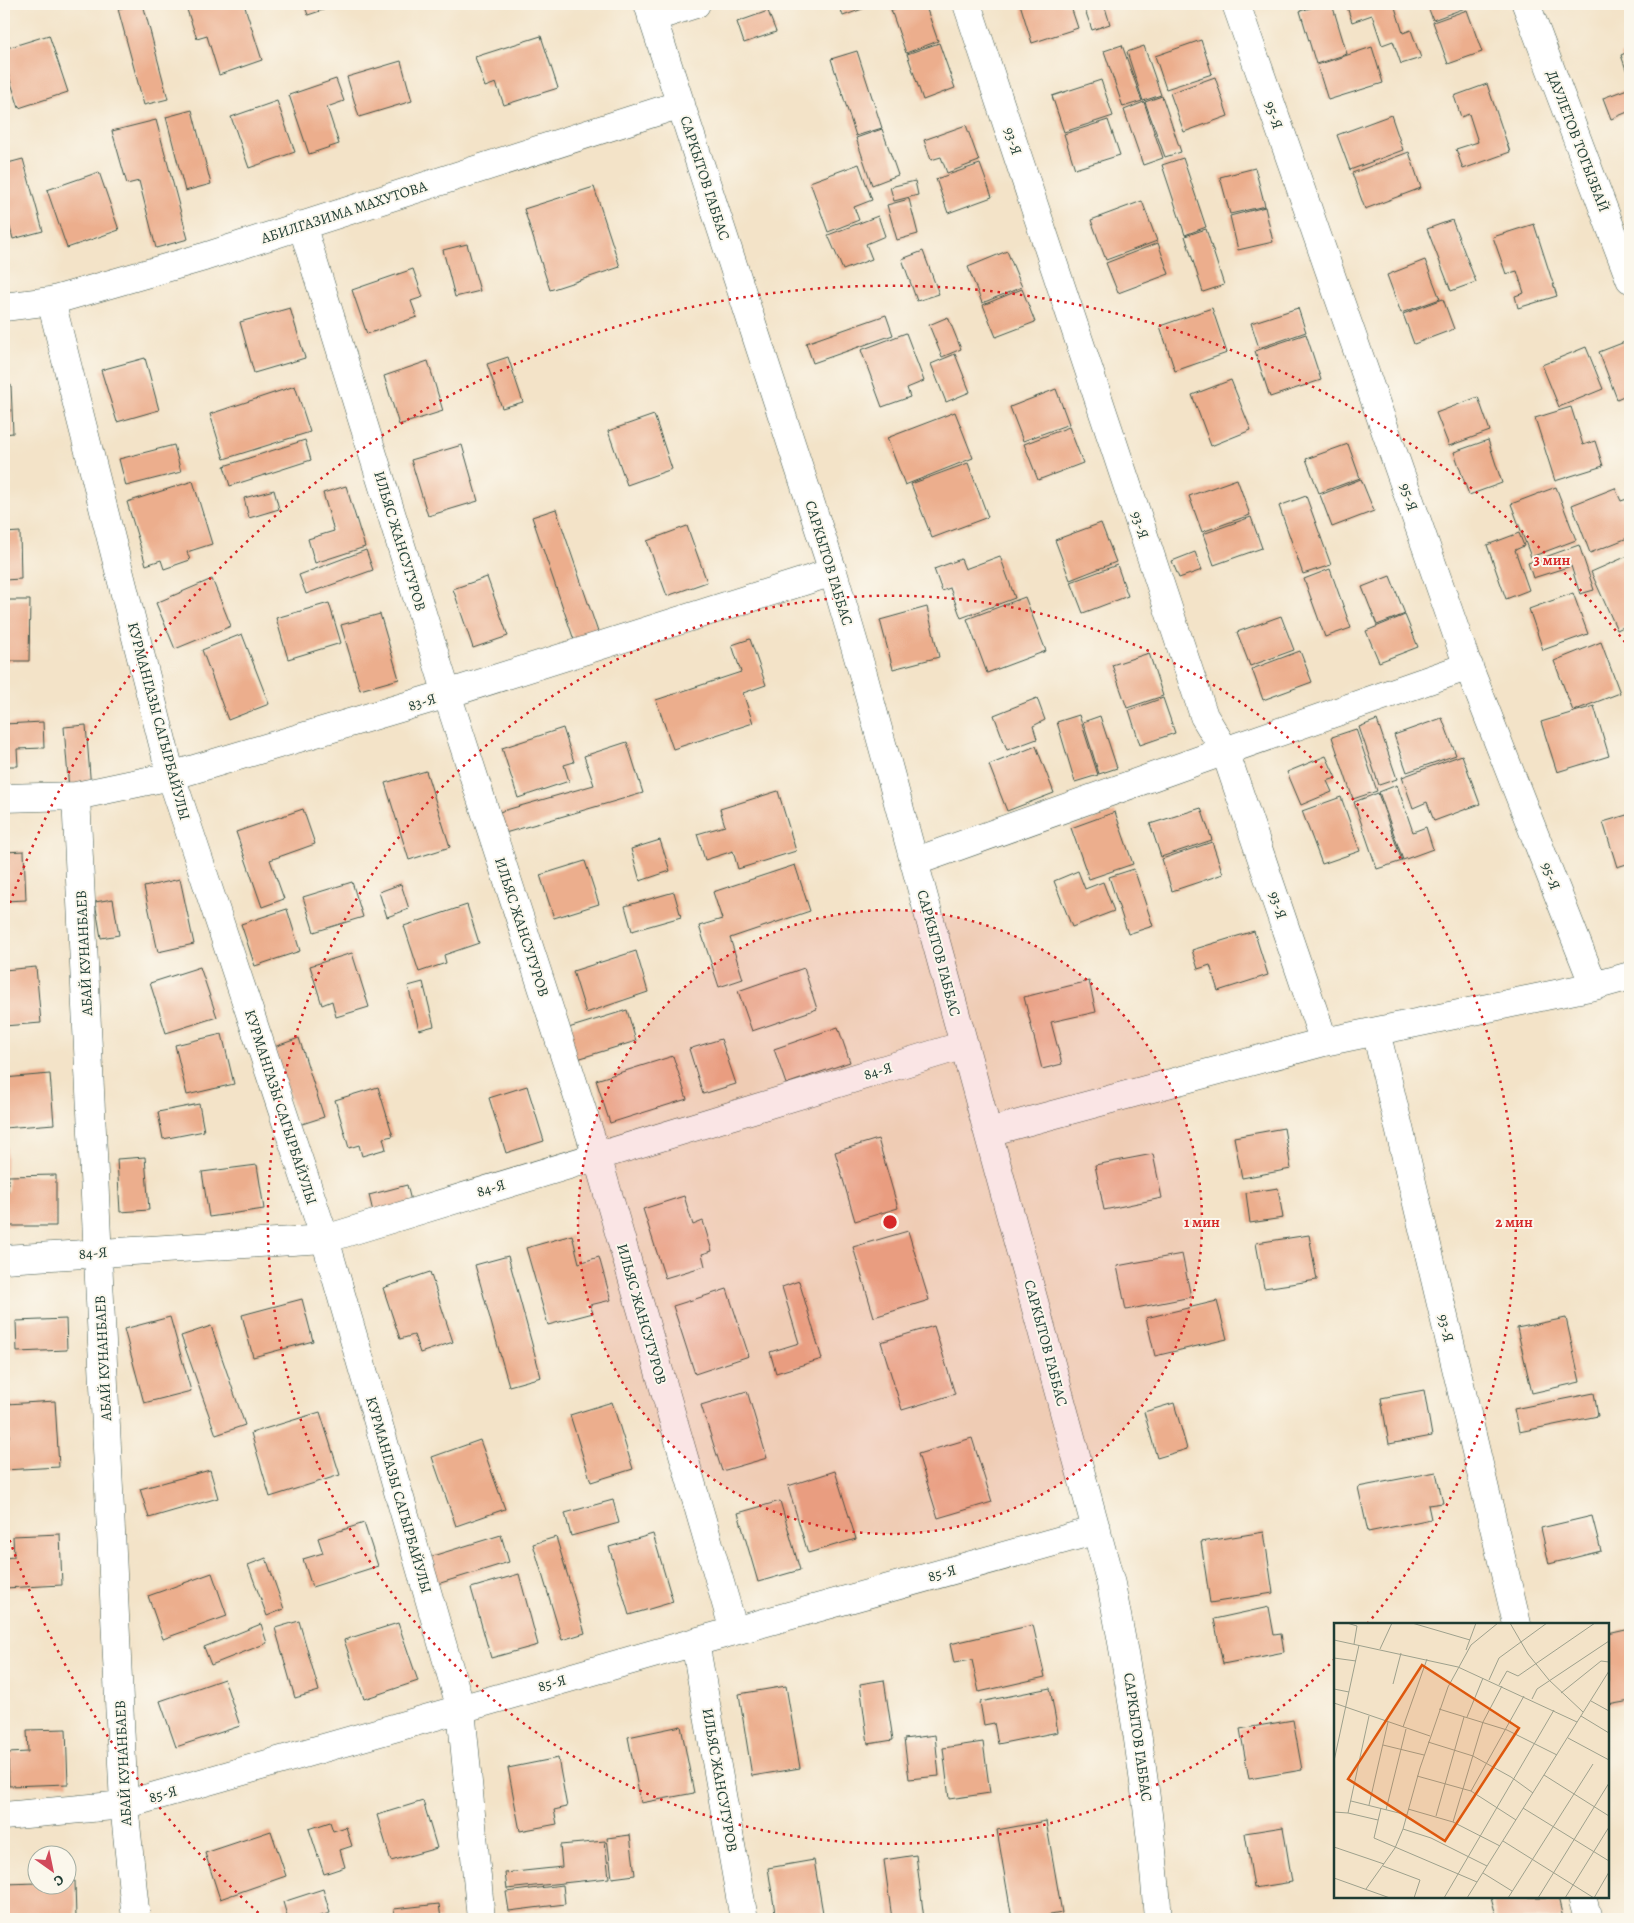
<svg xmlns="http://www.w3.org/2000/svg" width="1634" height="1923" font-family="Alegreya,serif">
	<rect width="100%" height="100%" fill="#fbf7ec"/>
	<filter id="ink" filterUnits="userSpaceOnUse"><feTurbulence type="fractalNoise" baseFrequency=".02" numOctaves="2"/><feDisplacementMap in="SourceGraphic" scale="10" xChannelSelector="R" yChannelSelector="G"/><feConvolveMatrix kernelMatrix="1 2 1 2 8 2 1 2 1" color-interpolation-filters="sRGB"/></filter>
	<filter id="wash" filterUnits="userSpaceOnUse"><feTurbulence type="fractalNoise" baseFrequency=".0096" numOctaves="4" result="noise"/><feDisplacementMap in="SourceGraphic" scale="20" xChannelSelector="R" yChannelSelector="G"/><feGaussianBlur stdDeviation="1.12" result="paint"/><feColorMatrix in="noise" values="0 0 0 0 0 0 0 0 0 0 0 0 0 0 0 0 0 1.4 0 .05"/><feComposite in="paint" operator="in"/></filter>
	<g filter="url(#wash)">
		<rect width="100%" height="100%" fill="#f3e3c8"/>
		<g id="blocks">
			<path fill="#ecae8d" d="M136,4H143L168,99L144,105L118,9Z
				M185,4H244L262,60L219,75L207,36L197,39Z
				M304,4H341L308,15Z
				M839,4H864L865,8L843,16Z
				M910,4H925L938,41L906,53L891,10Z
				M1020,4H1070L1078,28L1032,43Z
				M1083,4H1104L1110,24L1092,30Z
				M1324,4H1332L1347,54L1316,64L1300,11Z
				M1346,4H1394L1403,33L1411,30L1421,58L1401,64L1393,41L1382,45L1372,15L1352,22Z
				M1427,4H1464L1465,8L1433,20Z
				M1467,10L1482,52L1448,64L1433,22Z
				M768,11L776,32L744,43L737,22Z
				M49,35L68,92L19,108L4,61V49Z
				M541,36L558,88L504,105L496,83L485,87L475,57Z
				M1201,40L1212,74L1166,89L1155,56Z
				M939,43L955,88L923,100L907,54Z
				M1122,45L1142,101L1123,107L1104,51Z
				M1144,46L1161,95L1143,101L1127,52Z
				M1372,47L1383,83L1328,100L1317,65Z
				M857,51L882,128L856,136L831,59Z
				M1630,51V81L1621,55Z
				M401,61L412,101L359,117L347,77Z
				M1215,77L1228,116L1184,132L1170,93Z
				M336,79L344,101L327,107L339,144L309,154L289,95Z
				M1101,80L1113,116L1064,132L1052,96Z
				M1487,84L1510,152L1463,169L1456,149L1478,142L1469,114L1461,117L1454,96Z
				M1630,88V111L1611,119L1603,98Z
				M1162,96L1181,152L1165,157L1145,102Z
				M277,101L295,152L249,168L231,117Z
				M1144,102L1163,158L1143,165L1124,110Z
				M192,110L211,184L185,191L166,117Z
				M1391,115L1403,150L1350,170L1337,135Z
				M156,120L188,239L156,248L139,181L127,184L112,131Z
				M1108,120L1120,155L1075,169L1064,134Z
				M966,125L979,161L947,173L941,157L931,160L924,140Z
				M882,129L898,175L872,185L856,138Z
				M1409,152L1421,188L1365,209L1352,173Z
				M1183,158L1206,227L1185,235L1162,165Z
				M23,159L43,231L13,239L4,205V164Z
				M859,164L872,200L854,207L859,220L828,232L810,182Z
				M980,164L992,197L948,213L936,179Z
				M1255,168L1265,206L1230,214L1220,177Z
				M99,172L119,230L67,248L47,190Z
				M915,181L918,195L894,201L890,187Z
				M594,187L620,267L550,290L524,209Z
				M909,199L918,234L897,240L887,205Z
				M1142,201L1157,241L1106,260L1091,220Z
				M1265,207L1273,242L1238,250L1230,216Z
				M878,216L885,236L866,244L872,259L843,270L828,235Z
				M1452,220L1476,282L1451,291L1427,229Z
				M1534,224L1557,296L1518,308L1515,296L1524,293L1517,271L1506,274L1493,237Z
				M1206,229L1224,285L1203,292L1185,236Z
				M1158,243L1169,274L1118,293L1106,263Z
				M467,244L480,291L455,297L443,250Z
				M923,251L939,294L917,301L902,259Z
				M1007,251L1022,287L982,303L968,267Z
				M1425,260L1440,299L1401,313L1387,275Z
				M413,269L423,297L411,301L417,317L367,334L352,290Z
				M1022,289L1035,322L996,337L983,305Z
				M1443,299L1454,329L1414,344L1403,314Z
				M290,308L305,358L254,373L240,322Z
				M1212,308L1227,353L1175,371L1160,326Z
				M1298,308L1306,332L1259,348L1251,323Z
				M886,315L893,335L813,363L806,343Z
				M948,317L961,349L942,357L929,325Z
				M906,333L924,381L907,388L910,397L882,407L861,350Z
				M1306,334L1321,380L1270,397L1255,351Z
				M1630,340V393L1617,399L1599,352Z
				M1586,347L1603,389L1559,407L1542,365Z
				M955,354L970,392L946,402L931,364Z
				M508,357L523,402L502,408L487,364Z
				M145,358L159,410L117,422L101,370Z
				M428,361L443,411L399,425L384,376Z
				M1231,380L1251,430L1211,446L1192,395Z
				M4,385H11L13,433L4,434Z
				M295,386L310,432L224,459L210,414Z
				M1056,389L1069,424L1023,441L1010,407Z
				M1478,397L1490,431L1449,446L1436,413Z
				M1571,407L1583,445L1595,441L1603,466L1555,481L1535,418Z
				M955,412L973,458L905,485L887,438Z
				M654,415L672,469L627,485L608,431Z
				M1069,427L1083,463L1038,480L1024,444Z
				M305,440L311,460L230,486L224,466Z
				M1488,440L1502,483L1469,495L1454,452Z
				M1348,444L1360,478L1319,493L1306,459Z
				M174,445L181,472L126,486L119,459Z
				M462,445L478,501L428,516L411,460Z
				M968,463L988,517L932,538L911,484Z
				M1237,479L1250,515L1202,532L1189,496Z
				M1361,479L1374,511L1332,527L1320,495Z
				M193,481L212,544L187,552L190,560L164,569L161,560L146,565L127,502Z
				M346,486L365,547L315,563L308,539L334,531L323,493Z
				M1556,487L1576,540L1531,557L1511,504Z
				M1615,488L1621,501L1630,498V537L1590,553L1572,505Z
				M274,490L279,509L249,518L244,498Z
				M1306,496L1331,565L1303,574L1279,506Z
				M556,509L599,635L575,643L532,517Z
				M1251,517L1262,548L1214,565L1203,534Z
				M1101,523L1116,562L1070,580L1055,540Z
				M687,526L707,582L667,596L647,541Z
				M20,532L21,579L4,580V533Z
				M1519,533L1524,546L1515,550L1529,590L1506,599L1487,545Z
				M1579,545L1594,590L1580,594L1571,566L1533,578L1528,563Z
				M366,550L373,570L306,594L299,575Z
				M1195,552L1202,570L1179,578L1172,561Z
				M1630,555V624L1617,630L1591,572Z
				M1000,556L1015,598L961,618L950,588L942,591L934,569L961,559L965,569Z
				M1117,565L1128,596L1083,613L1071,582Z
				M1330,569L1351,628L1325,637L1304,579Z
				M1390,576L1405,614L1377,625L1362,587Z
				M487,577L508,636L473,648L453,589Z
				M212,579L231,626L175,649L156,603Z
				M1573,593L1588,634L1543,650L1529,609Z
				M1025,597L1046,651L987,673L967,619Z
				M4,600H30L29,661H4Z
				M329,603L341,643L288,659L276,618Z
				M927,607L939,657L893,669L880,620Z
				M380,614L399,679L360,690L341,625Z
				M1405,615L1418,647L1379,662L1366,631Z
				M1281,616L1294,650L1250,666L1237,632Z
				M242,634L269,704L228,720L202,650Z
				M750,639L766,685L743,693L753,723L673,749L656,700L741,672L732,645Z
				M1601,642L1620,693L1573,711L1554,661Z
				M1300,651L1312,682L1263,700L1252,669Z
				M1149,653L1163,696L1127,708L1112,665Z
				M1037,698L1045,720L1033,726L1037,739L1007,750L994,715Z
				M1163,698L1175,733L1140,745L1129,710Z
				M1594,706L1609,756L1557,772L1541,722Z
				M1079,715L1098,775L1075,782L1057,722Z
				M1100,716L1117,768L1099,774L1083,722Z
				M1442,718L1456,755L1407,772L1394,735Z
				M1377,720L1397,779L1379,785L1359,727Z
				M43,722L44,748L17,749L18,766H4V724Z
				M86,725L91,789L69,790L64,727Z
				M563,728L574,762L564,765L569,781L518,798L502,748Z
				M1356,729L1377,791L1353,799L1332,737Z
				M627,742L643,793L505,833L499,812L594,785L584,756Z
				M1036,746L1054,793L1007,811L989,765Z
				M1462,755L1480,804L1434,821L1427,802L1413,808L1402,777Z
				M1326,756L1336,778L1327,781L1332,792L1301,805L1287,772Z
				M426,771L450,847L409,860L385,783Z
				M1397,785L1413,832L1426,827L1433,849L1403,860L1379,792Z
				M778,791L796,851L738,869L733,851L705,860L697,834L725,826L720,809Z
				M1378,793L1402,861L1377,869L1354,802Z
				M1341,797L1360,851L1322,864L1302,811Z
				M1201,808L1212,840L1161,857L1150,824Z
				M303,809L315,844L270,860L284,899L262,907L236,832Z
				M1115,812L1133,864L1089,879L1071,828Z
				M1630,814V863L1617,867L1603,822Z
				M660,840L670,871L640,881L631,849Z
				M1212,842L1223,874L1172,891L1162,859Z
				M24,851L26,900L4,901V852Z
				M585,861L599,904L554,918L540,875Z
				M795,865L810,911L730,938L743,979L719,987L699,926L722,919L713,892Z
				M1134,869L1153,926L1128,934L1109,877Z
				M1078,871L1085,889L1103,882L1114,911L1072,927L1054,881Z
				M180,879L194,944L158,952L144,887Z
				M352,882L363,917L314,932L303,897Z
				M401,884L409,909L387,917L379,892Z
				M674,892L681,917L632,931L625,906Z
				M113,899L119,935L101,938L95,902Z
				M467,905L479,943L444,955L446,963L419,972L404,926Z
				M287,909L300,951L255,966L241,924Z
				M1254,931L1268,975L1218,991L1210,965L1198,969L1192,950Z
				M636,951L648,992L586,1013L573,971Z
				M352,953L369,1007L336,1017L332,1001L322,1005L310,966Z
				M36,967L41,1023L4,1026V970Z
				M200,967L217,1017L166,1033L150,983Z
				M804,968L817,1009L752,1031L738,991Z
				M1089,981L1096,1012L1051,1022L1062,1064L1042,1069L1024,997Z
				M423,982L434,1026L419,1030L408,986Z
				M627,1010L636,1041L571,1061L562,1030Z
				M838,1027L850,1062L786,1084L774,1049Z
				M222,1034L234,1084L187,1095L175,1045Z
				M299,1038L324,1117L299,1125L274,1047Z
				M721,1039L736,1084L703,1094L689,1049Z
				M673,1056L687,1099L610,1123L596,1080Z
				M50,1074L54,1124L4,1128V1078Z
				M527,1086L544,1141L506,1153L489,1098Z
				M378,1087L393,1136L383,1138L386,1149L362,1156L359,1145L349,1148L335,1100Z
				M199,1104L204,1131L163,1139L158,1112Z
				M1284,1128L1291,1169L1242,1178L1234,1137Z
				M878,1139L898,1208L855,1221L835,1152Z
				M4,1145H7L6,1174H4Z
				M1153,1154L1162,1198L1104,1210L1095,1165Z
				M145,1157L149,1210L120,1212L117,1159Z
				M257,1165L264,1209L209,1217L202,1172Z
				M56,1175V1226H4V1192H8V1176Z
				M407,1185L412,1205L374,1216L369,1195Z
				M1278,1188L1283,1218L1250,1223L1246,1193Z
				M684,1196L693,1225L703,1221L712,1251L702,1254L705,1266L665,1278L643,1209Z
				M908,1231L929,1300L874,1317L853,1247Z
				M572,1235L579,1263L599,1257L611,1300L590,1305L593,1313L548,1325L526,1248Z
				M1309,1235L1317,1280L1264,1288L1256,1243Z
				M1182,1254L1191,1297L1126,1310L1117,1266Z
				M508,1256L541,1377L509,1386L475,1265Z
				M430,1272L453,1342L420,1353L414,1335L400,1339L383,1288Z
				M799,1281L822,1359L776,1373L770,1352L799,1343L782,1287Z
				M727,1289L749,1356L695,1374L673,1306Z
				M302,1299L313,1341L253,1357L242,1315Z
				M1217,1301L1227,1339L1155,1356L1146,1318Z
				M170,1317L191,1391L144,1403L124,1329Z
				M1566,1318L1580,1382L1532,1393L1517,1328Z
				M66,1319L67,1350L17,1352L16,1321Z
				M211,1326L245,1425L216,1435L181,1336Z
				M934,1326L955,1394L902,1410L881,1342Z
				M1424,1390L1432,1436L1389,1444L1381,1398Z
				M747,1391L767,1458L722,1471L701,1405Z
				M1594,1393L1598,1416L1519,1432L1514,1409Z
				M55,1401L59,1467L4,1470V1438L9,1437L7,1404Z
				M612,1402L633,1469L591,1482L570,1415Z
				M1174,1403L1187,1449L1157,1458L1144,1412Z
				M320,1412L340,1475L270,1497L251,1433Z
				M972,1438L992,1502L938,1518L918,1454Z
				M480,1440L505,1509L456,1526L432,1457Z
				M210,1470L218,1498L149,1518L140,1489Z
				M835,1471L856,1539L808,1553L788,1486Z
				M1436,1472L1443,1503L1428,1505L1431,1519L1368,1532L1358,1487Z
				M613,1500L619,1523L571,1536L565,1513Z
				M780,1501L800,1570L758,1582L738,1513Z
				M1592,1516L1601,1551L1549,1564L1541,1528Z
				M364,1523L378,1566L312,1587L303,1559L323,1553L318,1538Z
				M1264,1532L1273,1593L1210,1603L1201,1542Z
				M60,1534L62,1585L4,1588V1558L14,1557L13,1536Z
				M653,1534L673,1602L629,1615L609,1547Z
				M501,1535L509,1562L434,1585L426,1558Z
				M556,1537L585,1633L562,1640L533,1544Z
				M266,1558L284,1609L267,1616L248,1565Z
				M212,1573L227,1616L163,1639L148,1596Z
				M519,1574L538,1645L491,1658L471,1588Z
				M1269,1607L1274,1635L1281,1634L1284,1652L1223,1664L1214,1619Z
				M299,1621L319,1691L295,1698L275,1628Z
				M398,1623L418,1681L364,1699L344,1640Z
				M261,1624L267,1643L211,1665L204,1647Z
				M1033,1625L1045,1677L979,1692L972,1660L954,1663L950,1644Z
				M1630,1629V1701L1608,1705V1634Z
				M224,1679L240,1726L176,1747L160,1701Z
				M884,1680L893,1740L868,1744L860,1684Z
				M786,1686L800,1768L752,1776L739,1694Z
				M1050,1688L1058,1732L998,1744L994,1723L984,1725L980,1702Z
				M1293,1720L1302,1770L1249,1779L1240,1729Z
				M681,1726L694,1793L641,1803L628,1737Z
				M66,1729L68,1784L9,1786L8,1753L28,1752L27,1730Z
				M935,1735L939,1776L909,1779L904,1739Z
				M983,1742L990,1793L949,1799L943,1748Z
				M558,1758L567,1807L554,1810L557,1824L520,1831L508,1768Z
				M423,1801L437,1848L391,1861L377,1815Z
				M1046,1821L1062,1913L1027,1919H1012L997,1830Z
				M330,1822L333,1831L346,1827L352,1846L340,1850L345,1867L324,1874L309,1829Z
				M1283,1827L1292,1882L1254,1888L1245,1833Z
				M271,1831L286,1876L220,1899L205,1853Z
				M630,1835L635,1875L612,1878L607,1838Z
				M605,1841L609,1878L507,1889L505,1873L562,1867L560,1845Z
				M916,1855L924,1919H892L884,1860Z
				M814,1860L824,1919H776L768,1868Z
				M75,1881L76,1919H6L5,1884L38,1883V1886H68V1882Z
				M563,1885L565,1904L509,1911L506,1892Z
				M323,1889L330,1913L310,1919H288L283,1902Z
				M1491,1897H1558L1563,1918L1556,1919H1497Z
				M439,1904L441,1919H395L394,1909Z"/>
		</g>
	</g>
	<g filter="url(#ink)">
		<use href="#blocks" fill-opacity="0" stroke="#3f564a" stroke-width="1"/>
		<g fill="none" stroke-linecap="round" stroke-linejoin="round">
			<g stroke="#3f564a" stroke-width="29">
				<path id="minor" d="M648,4L833,572L863,674L1111,1584C1133,1695 1150,1806 1158,1919
					M967,4L1204,716L1225,751L1324,1042
					M1236,4L1464,655L1594,986
					M1526,4L1630,279
					M652,18L696,4
					M302,225L447,694L597,1156L734,1631
					M51,301L171,776L325,1239L461,1709L481,1919
					M4,307L51,301L204,257L681,104
					M76,796L124,1805L136,1919
					M4,798L76,796L171,776L447,694L833,572
					M914,862L1225,751L1469,666
					M1376,1031L1517,1624
					M989,1132L1324,1042L1594,986L1630,976
					M4,1259L325,1239L964,1045
					M695,1642L744,1919
					M4,1816L124,1805L695,1642L1097,1530
					M1582,1897L1588,1919"/>
			</g>
			<use href="#minor" stroke="#fff" stroke-width="28"/>
		</g>
	</g>
	<circle cx="890" cy="1222" r="312" fill="#d62828" fill-opacity=".12"/>
	<g fill="none" stroke="#d62828" stroke-width="2.5" stroke-dasharray="2.5 5">
		<circle cx="890" cy="1222" r="312"/>
		<path d="M1335 1659A624 624 0 1 1 1368 1623"/>
		<path d="M264 1918A936 936 0 0 1 5 1527M5 917A936 936 0 0 1 1628 646"/>
	</g>
	<g text-anchor="middle" dominant-baseline="central" stroke-width="4" stroke-linejoin="round" paint-order="stroke">
		<g font-size="15" fill="#1f3d34" stroke="#fbf7ec">
			<text transform="translate(1274 115) rotate(71)">95-Я</text>
			<text transform="translate(1013 141) rotate(72)">93-Я</text>
			<text transform="translate(1578 141) rotate(69)">ДАУЛЕТОВ ТОГЫЗБАЙ</text>
			<text transform="translate(705 178) rotate(72)">САРКЫТОВ ГАББАС</text>
			<text transform="translate(344 212) rotate(-18)">АБИЛГАЗИМА МАХУТОВА</text>
			<text transform="translate(1409 497) rotate(71)">95-Я</text>
			<text transform="translate(1140 525) rotate(72)">93-Я</text>
			<text transform="translate(400 541) rotate(73)">ИЛЬЯС ЖАНСУГУРОВ</text>
			<text transform="translate(829 563) rotate(73)">САРКЫТОВ ГАББАС</text>
			<text transform="translate(422 702) rotate(-17)">83-Я</text>
			<text transform="translate(159 721) rotate(75)">КУРМАНГАЗЫ САГЫРБАЙУЛЫ</text>
			<text transform="translate(1551 876) rotate(69)">95-Я</text>
			<text transform="translate(1278 905) rotate(71)">93-Я</text>
			<text transform="translate(522 927) rotate(72)">ИЛЬЯС ЖАНСУГУРОВ</text>
			<text transform="translate(84 953) rotate(-93)">АБАЙ КУНАНБАЕВ</text>
			<text transform="translate(939 953) rotate(75)">САРКЫТОВ ГАББАС</text>
			<text transform="translate(878 1071) rotate(-17)">84-Я</text>
			<text transform="translate(281 1107) rotate(72)">КУРМАНГАЗЫ САГЫРБАЙУЛЫ</text>
			<text transform="translate(491 1188) rotate(-17)">84-Я</text>
			<text transform="translate(93 1253) rotate(-4)">84-Я</text>
			<text transform="translate(642 1314) rotate(74)">ИЛЬЯС ЖАНСУГУРОВ</text>
			<text transform="translate(1446 1328) rotate(77)">93-Я</text>
			<text transform="translate(1046 1343) rotate(75)">САРКЫТОВ ГАББАС</text>
			<text transform="translate(103 1358) rotate(-93)">АБАЙ КУНАНБАЕВ</text>
			<text transform="translate(399 1495) rotate(74)">КУРМАНГАЗЫ САГЫРБАЙУЛЫ</text>
			<text transform="translate(942 1573) rotate(-16)">85-Я</text>
			<text transform="translate(552 1683) rotate(-16)">85-Я</text>
			<text transform="translate(1138 1737) rotate(82)">САРКЫТОВ ГАББАС</text>
			<text transform="translate(123 1763) rotate(-93)">АБАЙ КУНАНБАЕВ</text>
			<text transform="translate(720 1780) rotate(80)">ИЛЬЯС ЖАНСУГУРОВ</text>
			<text transform="translate(163 1794) rotate(-16)">85-Я</text>
		</g>
	</g>
	<g transform="translate(1334 1623)">
		<rect width="275" height="275" fill="#f3e3c8"/>
		<path fill="none" stroke="#9ea18d" stroke-width="1" d="M13,0L23,3L20,21M78,0L136,17M176,0L194,31L215,57L249,89M0,17L124,44L243,99M46,26L58,0M132,27L142,0M0,35L22,38M155,57L165,35L213,0M59,61L67,30M165,62L173,48L184,53L261,0M0,66L15,69M227,70L267,38L275,39M198,76L203,66L275,18M257,78L275,88M0,80L96,113M105,86L173,107L223,132M247,93L275,110M133,94L149,55M69,104L93,36M234,115L275,137M94,119L139,133L177,154L199,170M49,122L90,132M0,138L25,22M210,152L275,193M83,153L137,168L182,197M137,168L190,73M17,178L73,192M35,182L54,99M47,185L40,215L143,259M189,185L275,238M74,186L119,199L166,223M52,187L72,106M0,189L14,190L35,93M14,190L44,197M102,193L130,94M119,199L149,99L168,63M69,206L97,215L153,243M169,218L260,275M0,224L50,241M49,243L86,257L80,275M149,250L178,268M0,255L56,275M32,266L61,225L69,206L86,145L114,64L137,22L164,0M110,275L220,87M133,275L275,48M174,275L259,141M204,275L275,160M231,275L275,204M260,275L275,249"/>
		<path fill="#de580e" fill-opacity="0.15" stroke="#de580e" stroke-width="2.5" d="M88,42L185,105L111,218L14,156Z"/>
		<rect width="275" height="275" fill="none" stroke="#1f3d34" stroke-width="2.5"/>
	</g>
	<circle cx="890" cy="1222" r="8" fill="#d62828" stroke="#fbf7ec" stroke-width="2.5"/>
	<g font-size="15" text-anchor="middle" font-weight="bold" fill="#d62828" stroke="#fbf7ec" stroke-width="4" stroke-linejoin="round" paint-order="stroke">
		<text x="1552" y="565">3 мин</text>
		<text x="1202" y="1227">1 мин</text>
		<text x="1514" y="1227">2 мин</text>
	</g>
	<rect width="1634" height="1923" fill="none" stroke="#fbf7ec" stroke-width="20"/>
	<g transform="translate(52 1870) rotate(147)"><circle r="24" fill="#fbf7ec" stroke="#a3ada2"/>
	<path d="M0-4L9 19L0 12L-9 19Z" fill="#d1495b"/>
	<text y="-8" font-size="14" font-weight="bold" text-anchor="middle" fill="#1f3d34">С</text>
	</g>
</svg>
